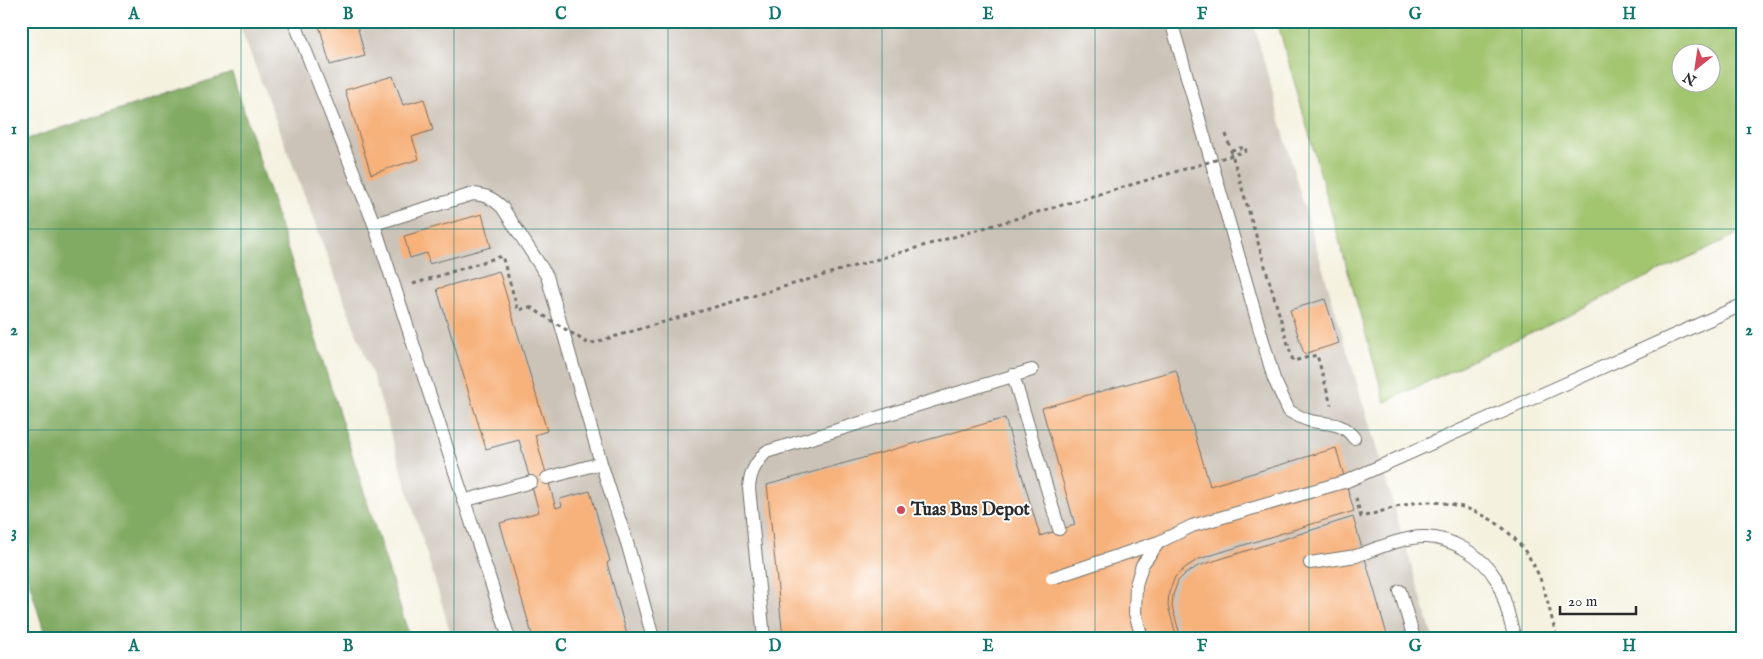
<svg xmlns="http://www.w3.org/2000/svg" width="1763" height="659" font-family="'IM FELL English',serif">
	<rect width="100%" height="100%" fill="#fff"/>
	<filter id="ink" filterUnits="userSpaceOnUse"><feTurbulence type="fractalNoise" baseFrequency=".02" numOctaves="2"/><feDisplacementMap in="SourceGraphic" scale="10" xChannelSelector="R" yChannelSelector="G"/><feConvolveMatrix kernelMatrix="1 2 1 2 8 2 1 2 1" color-interpolation-filters="sRGB"/></filter>
	<filter id="wash" filterUnits="userSpaceOnUse"><feTurbulence type="fractalNoise" baseFrequency=".0096" numOctaves="4" result="noise"/><feDisplacementMap in="SourceGraphic" scale="20" xChannelSelector="R" yChannelSelector="G"/><feGaussianBlur stdDeviation="1.12" result="paint"/><feColorMatrix in="noise" values="0 0 0 0 0 0 0 0 0 0 0 0 0 0 0 0 0 1.4 0 .05"/><feComposite in="paint" operator="in"/></filter>
	<g filter="url(#wash)">
		<rect width="100%" height="100%" fill="#f4f1df"/>
		<path fill="#cbc3b8" d="M238,21H1253L1297,182L1433,638H452L374,379Z"/>
		<path fill="#a2c56f" stroke="#66784d" fill-rule="evenodd" d="M1277,21H1742V232L1385,402ZM1680,52H1710V82H1680Z"/>
		<path fill="#81aa62" stroke="#566a46" d="M232,73L410,638H46L21,555V141Z"/>
		<g id="blocks">
			<path fill="#f7b17a" d="M318,21H356L365,56L330,65Z
				M393,76L403,105L424,99L433,130L412,137L419,159L371,174L345,90Z
				M482,214L491,247L429,264L427,253L410,258L404,236Z
				M499,271L547,431L535,435L556,508L562,506L560,499L590,491L610,561L607,563L628,638H533L500,523L539,512L519,440L486,449L437,289Z
				M1325,299L1339,343L1304,354L1290,310Z
				M1176,370L1210,486L1336,448L1354,511L1199,559L1186,567L1175,577L1169,592L1168,606L1177,638H783L767,485L1005,418L1040,536L1075,525L1042,408Z
				M1353,517L1388,638H1181L1172,607L1173,595L1178,581L1184,575L1198,566Z"/>
		</g>
	</g>
	<g filter="url(#ink)">
		<use href="#blocks" fill-opacity="0" stroke="#71706a" stroke-width="1"/>
		<g fill="none" stroke-linecap="round" stroke-linejoin="round">
			<g stroke="#71706a" stroke-width="14">
				<path id="service" d="M294,21L374,224L509,638
					M1171,21L1274,379L1289,411C1296,415 1303,419 1311,421C1329,425 1341,421 1354,438
					M374,224L473,194C485,195 493,198 502,207L547,276L601,463L628,546L653,638
					M1013,375L1059,529
					M547,478L601,463
					M463,501L531,482
					M1310,563L1356,556
					M1400,591L1414,638
					M764,638L749,488C750,473 755,464 766,452L1032,370"/>
			</g>
			<path stroke="#71706a" stroke-width="3" stroke-dasharray="4 4" stroke-linecap="butt" d="M1226,134L1293,361L1317,355L1331,405
				M1231,150L1245,147L1246,151
				M413,284L502,256L518,310L530,307
				M1356,498L1361,517C1378,513 1408,502 1424,502C1475,501 1519,529 1539,576C1547,595 1551,617 1557,638"/>
			<use href="#service" stroke="#fff" stroke-width="12"/>
			<g stroke="#71706a" stroke-width="14" stroke-linecap="butt">
				<path id="service-bridge" d="M1356,556C1375,549 1406,536 1426,537C1452,538 1483,556 1496,579C1505,595 1509,620 1515,638
					M1052,578L1159,542
					M1142,638L1135,613L1136,585L1142,565L1159,542L1192,526L1347,481L1742,305"/>
			</g>
			<path stroke="#71706a" stroke-width="3" stroke-dasharray="4 4" stroke-linecap="butt" d="M530,307L589,344L1246,151"/>
			<use href="#service-bridge" stroke="#fff" stroke-width="12"/>
		</g>
	</g>
	<path fill="none" stroke="#0f766e" stroke-width="1" stroke-opacity="0.55" d="M241,21V638M454,21V638M668,21V638M882,21V638M1095,21V638M1309,21V638M1522,21V638M21,229H1742M21,430H1742"/>
	<circle fill="#d1495b" stroke="#fff" stroke-width="2" cx="901" cy="510" r="5"/>
	<g text-anchor="middle" dominant-baseline="central" stroke-width="4" stroke-linejoin="round" paint-order="stroke">
		<g font-size="18" font-weight="bold" fill="#2b2b2b" stroke="#fff" text-anchor="start">
			<text x="911" y="510">Tuas Bus Depot</text>
		</g>
	</g>
	<rect width="1763" height="659" fill="none" stroke="#fff" stroke-width="55"/>
	<g transform="translate(1696 68) rotate(210)"><circle r="24" fill="#ffffff" stroke="#aaaaaa"/>
	<path d="M0-4L9 19L0 12L-9 19Z" fill="#d1495b"/>
	<text y="-8" font-size="14" font-weight="bold" text-anchor="middle" fill="#2b2b2b">N</text>
	</g>
	<path d="M1560 606v8h76v-8" fill="none" stroke="#2b2b2b" stroke-width="2.5"/>
	<text x="1568" y="606" font-size="15" fill="#2b2b2b" stroke="#ffffff" stroke-width="4" paint-order="stroke">20 m</text>
	<rect x="28" y="28" width="1708" height="604" fill="none" stroke="#0f766e" stroke-width="2"/>
	<g font-size="16" text-anchor="middle" font-weight="bold" fill="#0f766e">
		<text x="134" y="19">A</text>
		<text x="348" y="19">B</text>
		<text x="561" y="19">C</text>
		<text x="775" y="19">D</text>
		<text x="988" y="19">E</text>
		<text x="1202" y="19">F</text>
		<text x="1415" y="19">G</text>
		<text x="1629" y="19">H</text>
		<text x="14" y="134">1</text>
		<text x="1749" y="134">1</text>
		<text x="14" y="335">2</text>
		<text x="1749" y="335">2</text>
		<text x="14" y="537">3</text>
		<text x="1749" y="537">3</text>
		<text x="134" y="651">A</text>
		<text x="348" y="651">B</text>
		<text x="561" y="651">C</text>
		<text x="775" y="651">D</text>
		<text x="988" y="651">E</text>
		<text x="1202" y="651">F</text>
		<text x="1415" y="651">G</text>
		<text x="1629" y="651">H</text>
	</g>
</svg>
